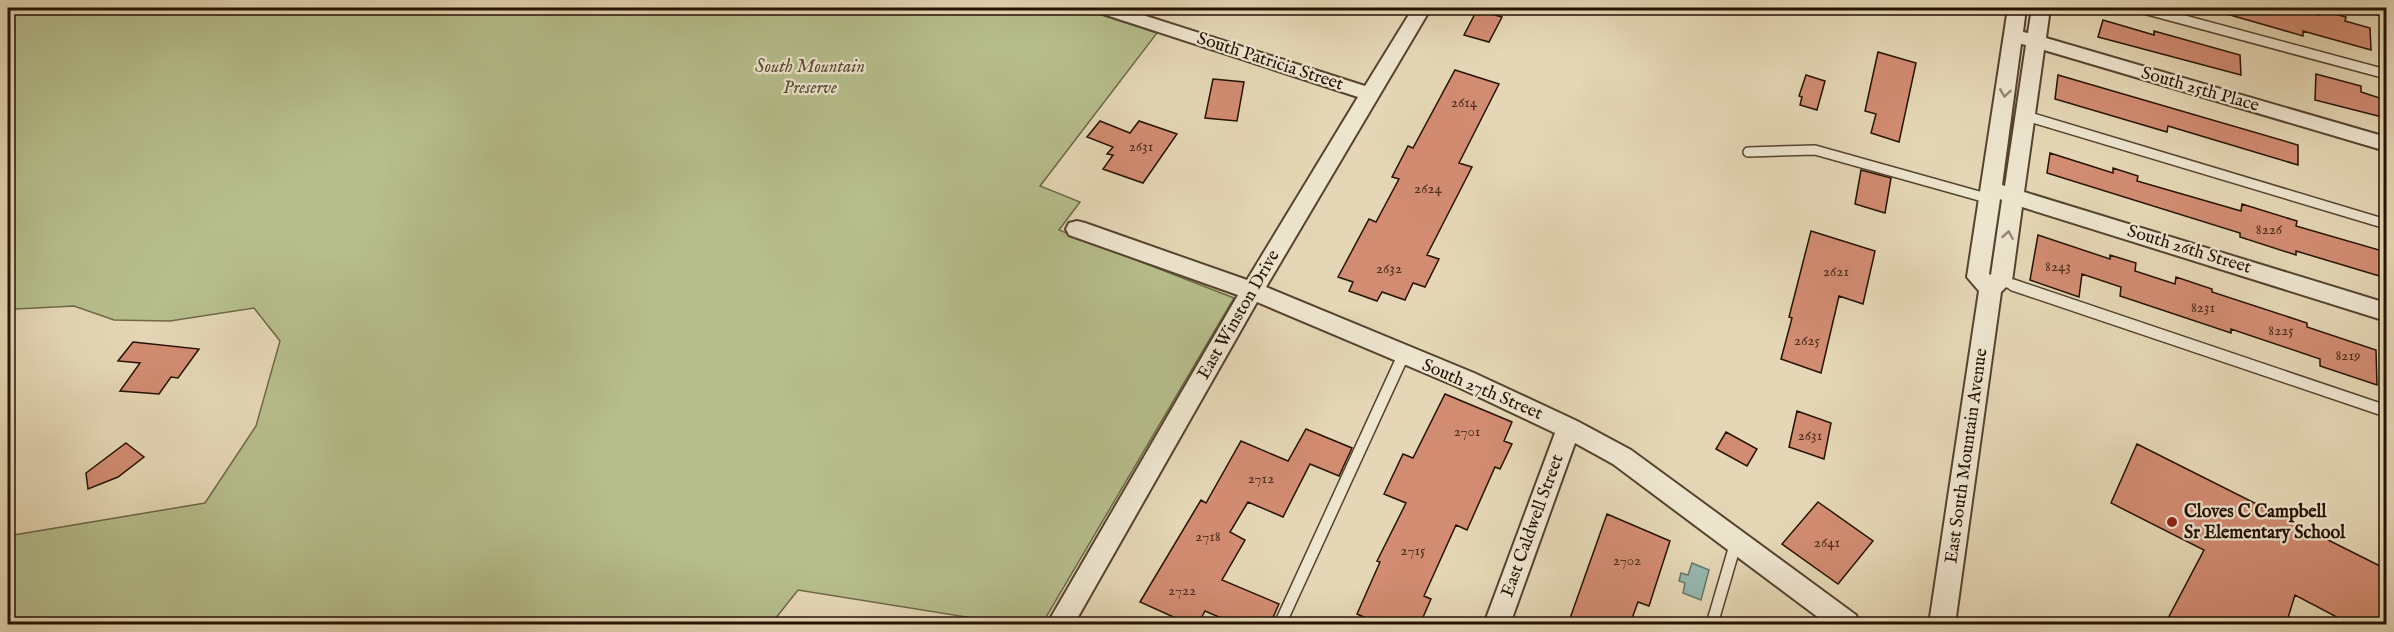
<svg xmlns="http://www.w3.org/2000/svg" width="2394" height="632" font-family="'IM FELL English',serif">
	<rect width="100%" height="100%" fill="#e5d7b5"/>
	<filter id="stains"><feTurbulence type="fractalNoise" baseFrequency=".00333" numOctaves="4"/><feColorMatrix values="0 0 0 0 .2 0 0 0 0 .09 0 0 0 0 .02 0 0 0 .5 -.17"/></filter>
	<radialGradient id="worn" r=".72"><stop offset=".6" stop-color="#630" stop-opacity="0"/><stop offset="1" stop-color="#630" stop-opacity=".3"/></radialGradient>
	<path fill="#b6be8c" stroke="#6e6847" stroke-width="1.5" d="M8,8H1081L1157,33L1040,186L1080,202L1059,230L1234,298L1042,624H1010L798,590L771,624H8V536L205,503L256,426L280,341L254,308L170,321L114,320L74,306L16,309L8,312Z"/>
	<path fill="#96b9b0" stroke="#69766a" stroke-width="1.5" d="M1692,563L1709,570L1701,600L1683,593L1685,583L1679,581L1681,573L1688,575Z"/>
	<path fill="#d28c72" stroke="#251202" stroke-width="1.5" d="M2224,8H2293L2319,15V10L2346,17L2345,21L2370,28L2371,50L2303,31V36L2272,27L2223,13Z
		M1477,10L1502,17L1489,42L1464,35Z
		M2103,20L2154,35V31L2240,55L2241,75L2098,37Z
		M1878,52L1916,63L1899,142L1871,133L1876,114L1865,111Z
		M1455,70L1499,84L1459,163L1472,167L1427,255L1439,259L1425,287L1413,283L1405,300L1382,292L1377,301L1349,291L1353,282L1338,277L1369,219L1376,222L1399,179L1392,177L1408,146L1413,148Z
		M2316,74L2361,86V92L2386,100V118L2315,100Z
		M1806,75L1825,81L1817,110L1800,105L1802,97L1799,96Z
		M2058,75L2298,145V165L2168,126L2167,132L2055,99Z
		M1213,79L1244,82L1237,121L1205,118Z
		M1100,121L1130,133L1139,121L1177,134L1143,183L1103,169L1113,155L1107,154L1113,147L1087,137Z
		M2050,153L2113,173V168L2138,176L2137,181L2241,211L2242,204L2297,221L2296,226L2386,252V278L2296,251V255L2240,237V233L2047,173Z
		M1861,170L1891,178L1885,213L1855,204Z
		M1811,231L1875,251L1863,304L1839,296L1821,373L1781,359L1792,318L1789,317Z
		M2038,235L2110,259V255L2136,263L2135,271L2175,284L2176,277L2212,289V292L2307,323V327L2376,350L2377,385L2320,366V359L2231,329V333L2120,296L2121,287L2082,274L2079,297L2030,280Z
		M133,342L199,349L178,378L171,377L159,394L120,391L140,363L118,361Z
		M1445,394L1512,422L1504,441L1512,444L1500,469L1495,467L1467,530L1456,525L1424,596L1431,599L1420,624H1380L1357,614L1380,562L1377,561L1406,503L1384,494L1403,454L1413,458Z
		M1797,411L1831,423L1824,459L1789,447Z
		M1306,429L1352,448L1339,476L1310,464L1283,517L1248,502L1230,532L1245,540L1222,580L1279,604L1270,624H1235L1205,611L1198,624H1189L1140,602L1201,500L1206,503L1241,441L1288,461Z
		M1726,432L1757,449L1747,466L1716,449Z
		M126,443L144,457L118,477L88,489L86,473Z
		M2137,444L2386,569V624H2350L2295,595L2286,624H2165L2204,550L2111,503Z
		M1818,502L1873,541L1838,584L1782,544Z
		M1607,514L1670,541L1649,606L1638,602L1630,624H1568Z"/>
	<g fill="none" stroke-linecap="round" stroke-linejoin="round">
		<g stroke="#55432f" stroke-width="12">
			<path id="service-far1" d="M2140,8L2386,74
				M2026,116L2386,224
				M1748,152L1815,150L1990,199
				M2001,281L2017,286"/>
		</g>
		<g stroke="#55432f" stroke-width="14">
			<path id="service" d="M2013,285L2386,411
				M1280,624L1403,356
				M1712,624L1736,542"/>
		</g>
		<g stroke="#55432f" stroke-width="4">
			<path id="minor" d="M1094,8H1121L1365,86L1413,8H1431L1266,287L1474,373L1577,421L1631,450L1856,615L1860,624H1827L1613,464L1575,443L1510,624H1484L1555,433L1458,387L1257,302L1074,624H1047L1238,295L1069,235L1066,229L1069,223L1077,221L1085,223L1247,280L1358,97L1097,12Z
				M2008,8H2026L2023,32L2028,33L2032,8H2050L2046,38L2386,137V151L2044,50L2024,192L2386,303V321L2022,207L2012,281L2001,292L1955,624H1929L1979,291L1967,277ZM2021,44L2026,45L2005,186L2002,185ZM2000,199L2002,200L1991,275L1989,274Z
				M2368,8H2386V16L2371,12Z"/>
		</g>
		<use href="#service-far1" stroke="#eee5cf" stroke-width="9"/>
		<use href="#service" stroke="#eee5cf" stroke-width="11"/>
		<use href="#minor" fill="#eee5cf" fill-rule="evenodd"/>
	</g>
	<defs><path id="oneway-chevron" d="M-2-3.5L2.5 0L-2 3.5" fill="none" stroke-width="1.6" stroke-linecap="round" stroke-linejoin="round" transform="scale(1.5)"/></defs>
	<g stroke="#948673">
		<use href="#oneway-chevron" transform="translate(2005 93) rotate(98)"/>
		<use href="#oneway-chevron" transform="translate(2008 235) rotate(-81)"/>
	</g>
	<circle fill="#8f2418" stroke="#eee5cf" stroke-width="2" cx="2172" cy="522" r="6"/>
	<g text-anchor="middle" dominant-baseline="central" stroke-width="4.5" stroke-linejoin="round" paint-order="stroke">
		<g font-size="15" fill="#50301e">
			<text x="1464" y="102">2614</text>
			<text x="1141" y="146">2631</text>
			<text x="1428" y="188">2624</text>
			<text x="2269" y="229">8226</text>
			<text x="2058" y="266">8243</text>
			<text x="1389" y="268">2632</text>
			<text x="1836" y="271">2621</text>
			<text x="2203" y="307">8231</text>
			<text x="2281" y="330">8225</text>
			<text x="1807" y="340">2625</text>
			<text x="2348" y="355">8219</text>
			<text x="1467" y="431">2701</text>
			<text x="1810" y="435">2631</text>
			<text x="1261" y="478">2712</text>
			<text x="1208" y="536">2718</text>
			<text x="1827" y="542">2641</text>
			<text x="1413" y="550">2715</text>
			<text x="1627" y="560">2702</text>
			<text x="1182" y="590">2722</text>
		</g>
		<g font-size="18" fill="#251202" stroke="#eee5cf">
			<text transform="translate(1270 62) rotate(18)">South Patricia Street</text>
			<text transform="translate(2200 90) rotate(16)">South 25th Place</text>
			<text transform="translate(2189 250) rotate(17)">South 26th Street</text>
			<text transform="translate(1239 315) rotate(-60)">East Winston Drive</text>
			<text transform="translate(1482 390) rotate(23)">South 27th Street</text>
			<text transform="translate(1967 456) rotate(-82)">East South Mountain Avenue</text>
			<text transform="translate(1533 526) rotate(-70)">East Caldwell Street</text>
		</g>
		<g font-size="18" font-style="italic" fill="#584e32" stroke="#eee5cf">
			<text x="810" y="67">South Mountain<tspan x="810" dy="21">Preserve</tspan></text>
		</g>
		<g font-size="18" font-weight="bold" fill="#251202" stroke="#eee5cf" text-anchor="start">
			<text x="2184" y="512">Cloves C Campbell<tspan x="2184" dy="21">Sr Elementary School</tspan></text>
		</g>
	</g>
	<rect width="2394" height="632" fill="none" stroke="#e5d7b5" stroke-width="30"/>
	<rect x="9" y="9" width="2376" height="614" fill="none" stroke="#251202" stroke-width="3"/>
	<rect x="15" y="15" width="2364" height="602" fill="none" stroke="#251202" stroke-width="1.5"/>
	<rect width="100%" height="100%" filter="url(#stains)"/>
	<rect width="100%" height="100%" fill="url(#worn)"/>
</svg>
